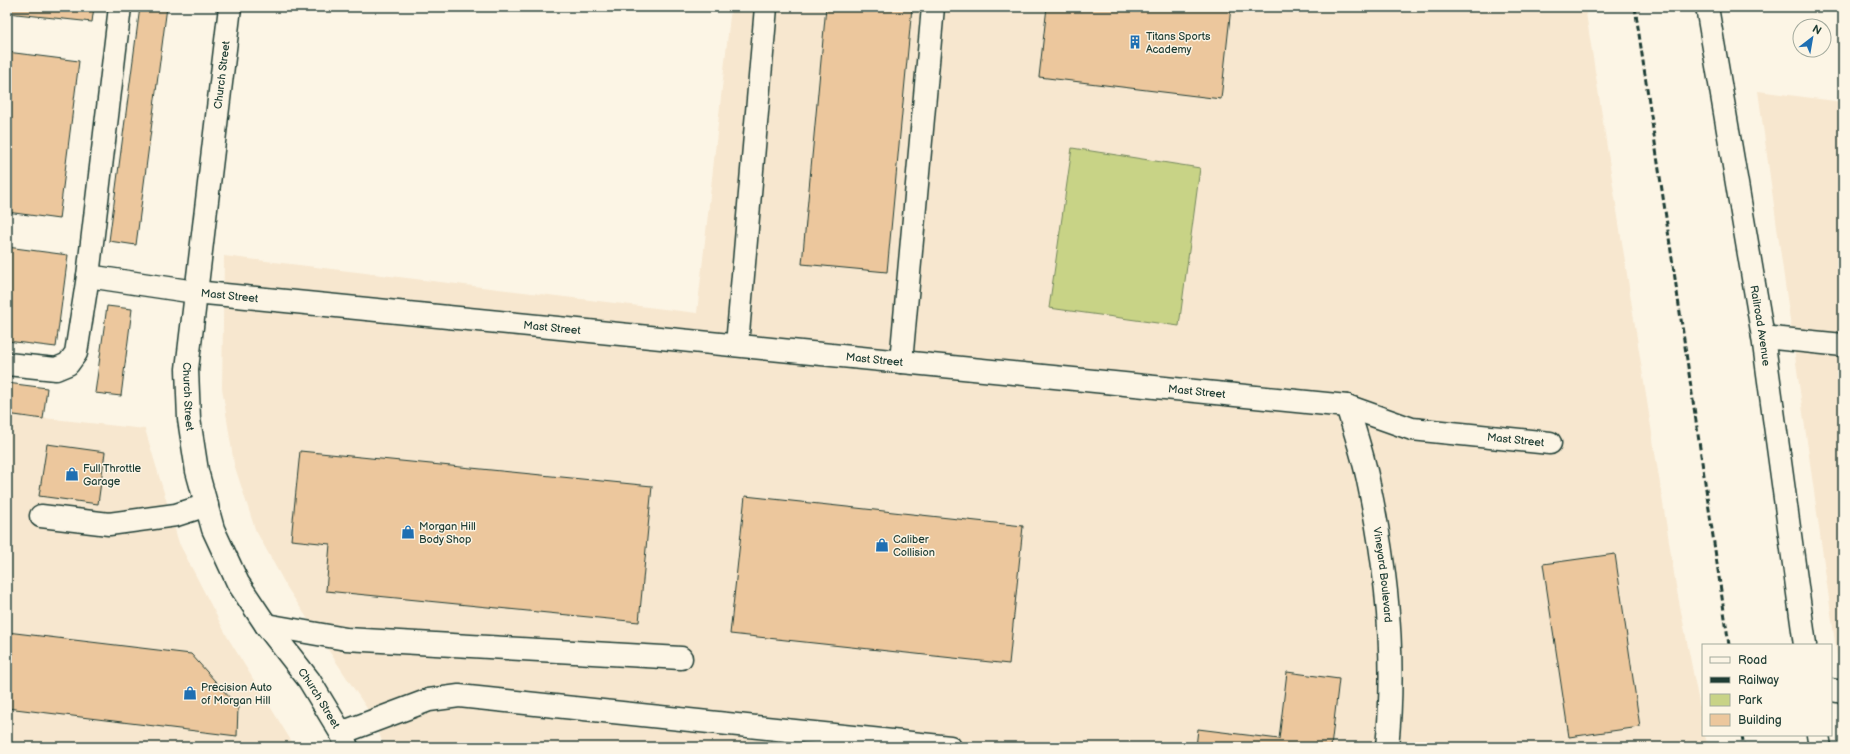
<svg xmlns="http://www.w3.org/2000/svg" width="1850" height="754" font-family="'Balsamiq Sans',sans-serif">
	<rect width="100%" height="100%" fill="#fcf5e5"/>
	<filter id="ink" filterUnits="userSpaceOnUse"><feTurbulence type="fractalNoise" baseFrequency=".025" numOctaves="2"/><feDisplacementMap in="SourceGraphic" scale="8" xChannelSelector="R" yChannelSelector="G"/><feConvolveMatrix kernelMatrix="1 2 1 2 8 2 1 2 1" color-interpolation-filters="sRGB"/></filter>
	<g filter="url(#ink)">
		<path fill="#f7e7cf" d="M731,7H1585L1676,586L1703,723V735H1705L1708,747H384L374,719L288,589L255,529L234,464L222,388L224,256L697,313Z
			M1758,91L1843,102V699Z
			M7,414L145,429L179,543L228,638L295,747H7Z"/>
		<path fill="#c8d386" stroke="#74885d" d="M1072,148L1200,168L1179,326L1049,308Z"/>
		<path fill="#ecc79d" stroke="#1f3d34" d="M7,7H94L92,22L7,13Z
			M140,7H167L136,245L109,241Z
			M826,7H912L887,272L802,264Z
			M1047,7H1231L1221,99L1039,77Z
			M7,52L79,61L59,219L7,212Z
			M1843,230V262H1840Z
			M7,247L68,255L56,347L7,341Z
			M107,306L132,309L121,396L95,393Z
			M7,383L47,388L43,419L7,414Z
			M47,444L105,452L98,504L39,496Z
			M300,451L652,486L639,622L326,591L330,544L291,540Z
			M745,496L1023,526L1009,664L730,634Z
			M1615,554L1640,727L1569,737L1543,564Z
			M7,632L191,654L238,707L237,736L7,708Z
			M1287,672L1339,679L1331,747H1196L1198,729L1279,739Z"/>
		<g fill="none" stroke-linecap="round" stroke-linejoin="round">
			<g stroke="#1f3d34" stroke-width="25">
				<g id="minor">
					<path id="s1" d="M230,7L187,369L189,419L197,471L213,529L238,583L266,625L309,680L341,733L347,747"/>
					<path id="s2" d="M1707,7L1763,337L1805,645"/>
					<path id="s3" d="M88,276L195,292L1347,406L1412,429L1550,443"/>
					<path d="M1763,337L1843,345"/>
					<path d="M737,345L766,7"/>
					<path d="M901,362L933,7"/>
					<path d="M7,364L56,369L68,364L76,353L88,276L120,7"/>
					<path id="s4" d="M1347,406C1355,432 1364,458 1369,485C1387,570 1396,660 1387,747"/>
					<path d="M41,516L109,524L176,515L207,505"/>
					<path d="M266,625L346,639L681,658"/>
					<path d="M1831,690L1843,692"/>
					<path d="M341,733L429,700L459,696L950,747"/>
					<path d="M1818,735L1820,747"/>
				</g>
			</g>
			<use href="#minor" stroke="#fcf5e5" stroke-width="22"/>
			<path stroke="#1f3d34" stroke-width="3" stroke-dasharray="6 3" stroke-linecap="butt" d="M1635,7L1729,645
				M1742,735L1744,747"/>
		</g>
	</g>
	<defs>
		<g id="building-bare" transform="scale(1.08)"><path d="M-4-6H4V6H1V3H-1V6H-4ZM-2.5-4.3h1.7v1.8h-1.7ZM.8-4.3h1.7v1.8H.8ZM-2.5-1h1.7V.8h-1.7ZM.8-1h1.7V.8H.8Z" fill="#1f6fb2" stroke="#fcf5e5" stroke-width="2.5" paint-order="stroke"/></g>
		<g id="shop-bare" transform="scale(1.08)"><path d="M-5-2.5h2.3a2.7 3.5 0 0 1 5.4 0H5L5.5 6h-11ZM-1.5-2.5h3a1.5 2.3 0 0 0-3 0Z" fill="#1f6fb2" stroke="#fcf5e5" stroke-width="2.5" paint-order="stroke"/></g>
	</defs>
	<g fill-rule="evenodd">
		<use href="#building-bare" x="1135" y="42"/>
		<use href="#shop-bare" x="72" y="474"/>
		<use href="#shop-bare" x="408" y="532"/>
		<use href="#shop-bare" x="882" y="545"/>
		<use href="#shop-bare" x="190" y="693"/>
	</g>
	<g text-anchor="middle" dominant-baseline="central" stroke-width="3" stroke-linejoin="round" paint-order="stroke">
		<g font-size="11" fill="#1f3d34" stroke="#fcf5e5" text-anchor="start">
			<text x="1146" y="36">Titans Sports<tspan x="1146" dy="13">Academy</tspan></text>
			<text x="83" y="468">Full Throttle<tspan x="83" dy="13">Garage</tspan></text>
			<text x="419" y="526">Morgan Hill<tspan x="419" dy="13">Body Shop</tspan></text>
			<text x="893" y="539">Caliber<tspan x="893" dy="13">Collision</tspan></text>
			<text x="201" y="687">Precision Auto<tspan x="201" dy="13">of Morgan Hill</tspan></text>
		</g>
		<g font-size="11" fill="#1f3d34" stroke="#fcf5e5">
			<text transform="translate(222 75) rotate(-83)">Church Street</text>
			<text stroke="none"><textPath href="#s3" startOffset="143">Mast Street</textPath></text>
			<text stroke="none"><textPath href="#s2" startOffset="323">Railroad Avenue</textPath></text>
			<text stroke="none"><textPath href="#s3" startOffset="467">Mast Street</textPath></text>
			<text stroke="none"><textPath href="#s3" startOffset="791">Mast Street</textPath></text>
			<text stroke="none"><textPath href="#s3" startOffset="1115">Mast Street</textPath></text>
			<text stroke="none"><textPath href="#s1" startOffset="392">Church Street</textPath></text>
			<text stroke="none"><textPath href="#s3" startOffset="1439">Mast Street</textPath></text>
			<text stroke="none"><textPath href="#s4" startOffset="173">Vineyard Boulevard</textPath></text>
			<text stroke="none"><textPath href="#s1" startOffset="728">Church Street</textPath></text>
		</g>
	</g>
	<rect width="1850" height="754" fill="none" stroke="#fcf5e5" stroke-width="24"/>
	<rect x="12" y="12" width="1826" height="730" fill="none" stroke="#1f3d34" stroke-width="1.5" filter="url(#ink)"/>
	<rect x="1702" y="644" width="130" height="92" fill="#fcf5e5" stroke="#a4ab9e"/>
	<rect x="1710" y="657" width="20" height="6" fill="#fcf5e5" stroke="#a4ab9e"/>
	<text x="1738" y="664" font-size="12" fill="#1f3d34">Road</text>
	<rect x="1710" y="677" width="20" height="6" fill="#1f3d34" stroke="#a4ab9e"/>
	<text x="1738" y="684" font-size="12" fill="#1f3d34">Railway</text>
	<rect x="1710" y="694" width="20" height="12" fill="#c8d386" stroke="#a4ab9e"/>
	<text x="1738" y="704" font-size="12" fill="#1f3d34">Park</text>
	<rect x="1710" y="714" width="20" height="12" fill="#ecc79d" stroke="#a4ab9e"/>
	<text x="1738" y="724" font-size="12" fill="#1f3d34">Building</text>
	<g transform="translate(1812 38) rotate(31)"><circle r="19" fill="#fcf5e5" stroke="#a4ab9e"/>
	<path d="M0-3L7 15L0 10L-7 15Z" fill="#1f6fb2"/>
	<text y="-6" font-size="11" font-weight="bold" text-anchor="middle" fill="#1f3d34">N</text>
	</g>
</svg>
